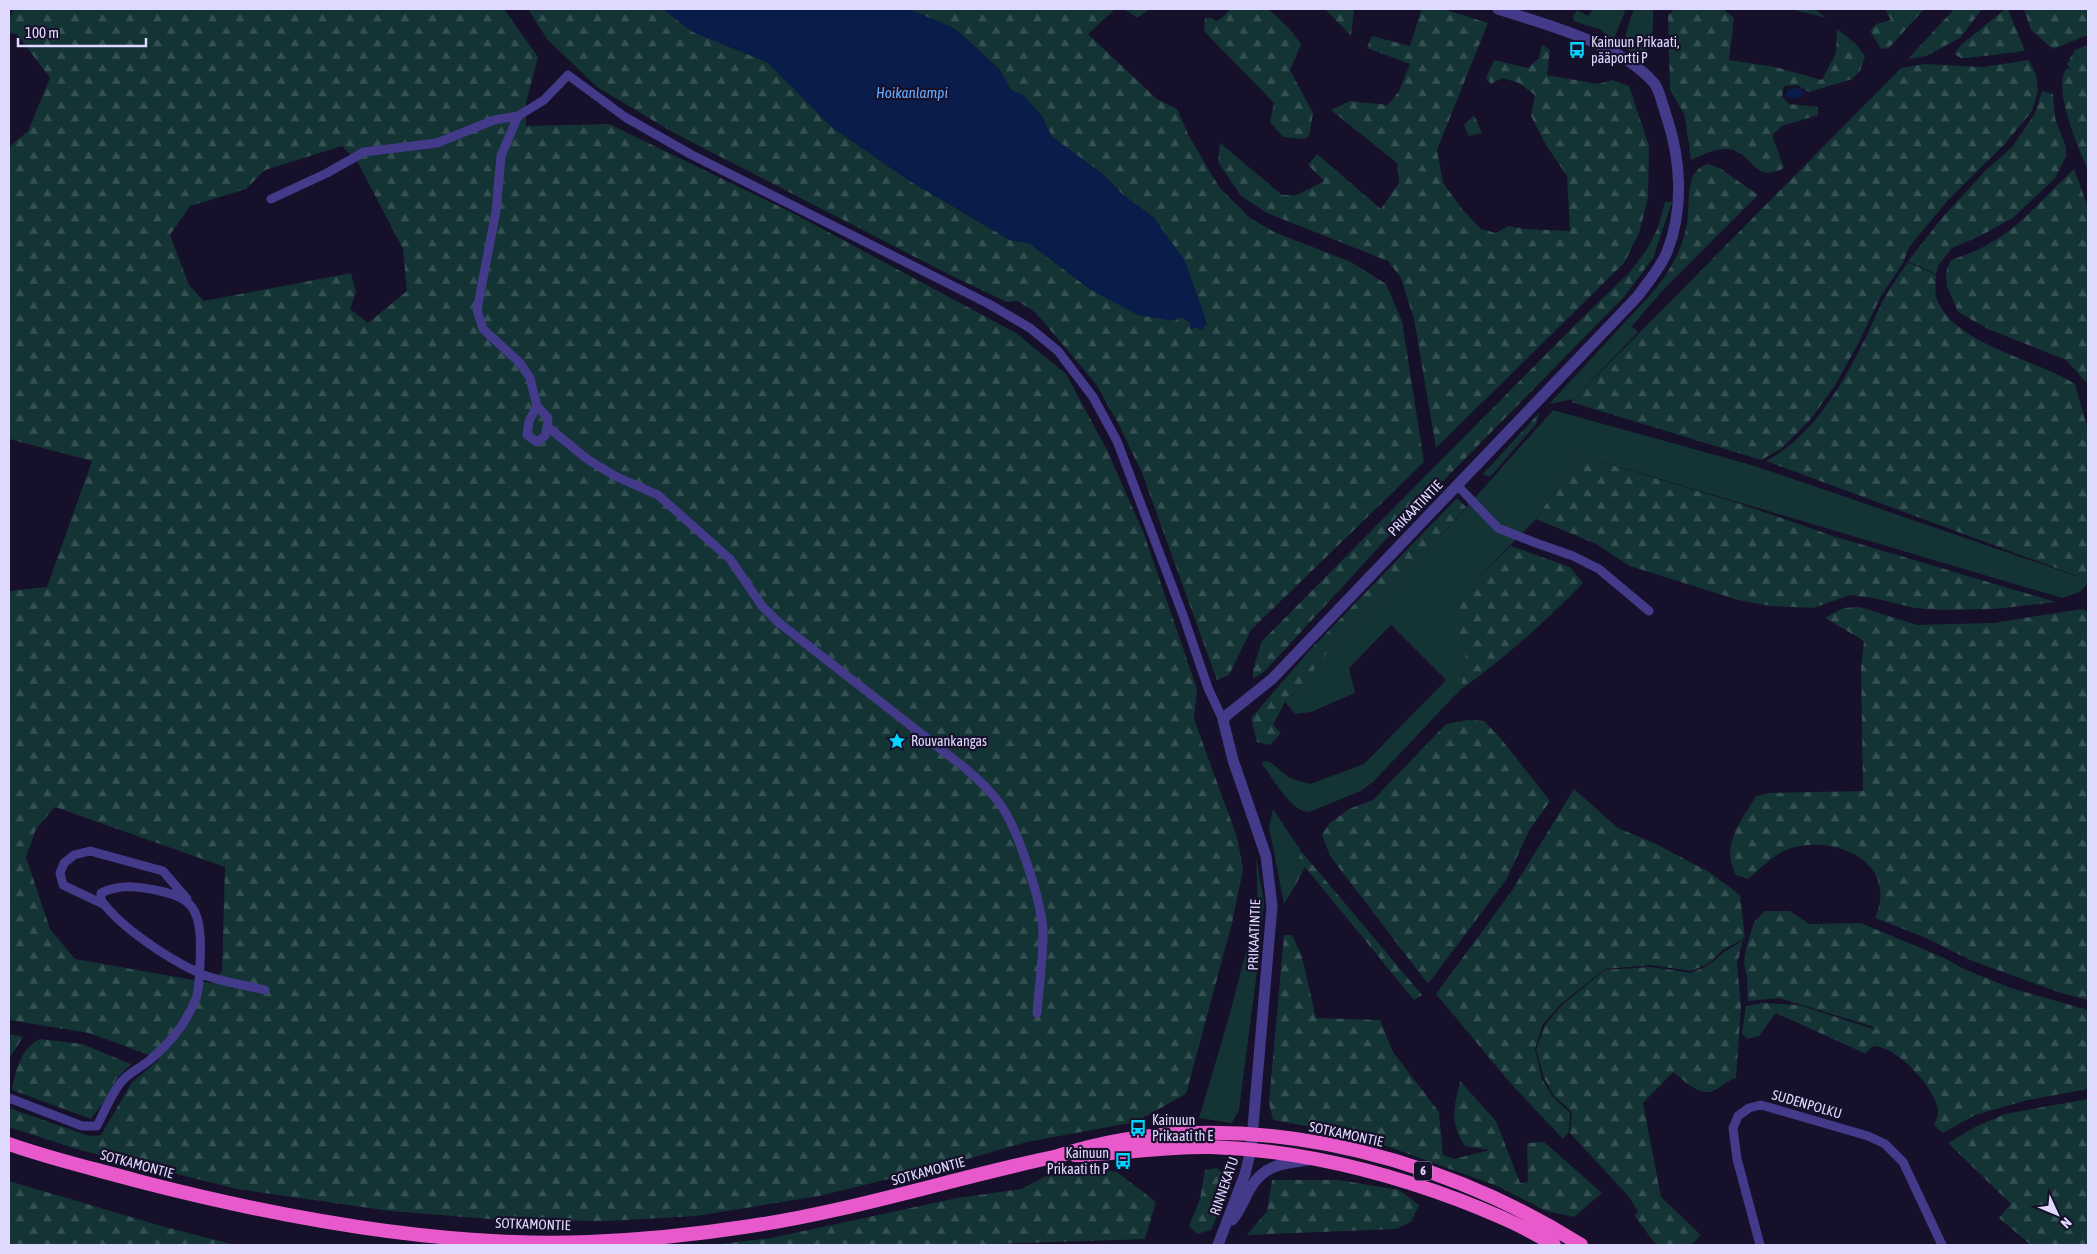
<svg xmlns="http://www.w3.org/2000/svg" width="2097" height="1254" font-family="'Asap Condensed',sans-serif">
	<defs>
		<pattern id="forest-firs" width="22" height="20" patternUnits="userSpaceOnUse" patternTransform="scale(1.25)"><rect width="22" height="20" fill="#133334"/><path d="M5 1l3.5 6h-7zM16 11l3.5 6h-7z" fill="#355052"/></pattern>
	</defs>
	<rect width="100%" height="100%" fill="#16102a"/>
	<path fill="#133334" d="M1593,9H1626L1613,41L1601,30L1574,21L1573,16L1577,10L1588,16Z
		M1634,9H1653C1653,27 1654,39 1644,55L1639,56C1636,54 1630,52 1628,50C1620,42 1631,18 1634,9Z
		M1626,321L1638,332L1574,399L1549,404Z
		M1553,410L1755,466L2088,580V583L2080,592L2062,598L1579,455L1536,519L1454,603L1466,659L1460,690L1374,781L1361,791L1309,812C1292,813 1272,777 1262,764L1263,761L1270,762L1290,778L1310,784L1364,764L1446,680L1391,625L1349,668L1355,693L1311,712L1295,714L1285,702L1310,676L1325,655L1431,547Z
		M1273,809L1301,851L1294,876L1295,886L1284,904L1269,827Z
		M1256,857L1264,902L1256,979L1239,1110L1232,1123L1199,1118L1229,1017L1258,905Z"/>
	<path fill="url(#forest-firs)" fill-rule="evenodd" d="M14,9H504L538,57L526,103V126L609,124L791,212L1016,333L1066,374L1107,450L1144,534L1197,689L1194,719L1237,837L1243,869L1232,923L1186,1094L1135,1122L1027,1142L950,1164L819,1196L696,1216L608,1221L501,1220L390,1211L237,1189L80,1150L9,1127V1108L89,1136L101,1135L132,1082L160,1059L89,1033L9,1020V591L47,587L92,461L9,439V147L28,131L50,78L17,34L9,33V18ZM342,146L357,161L403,249L407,291L368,323L350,309L356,292L351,273L204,301L189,285L170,235L190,206L246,189L265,170ZM55,807L225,867L222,971L211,983L75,959L50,929L26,857L36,829Z
		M528,9H663L693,32L767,62L833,128L910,181L1010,240L1029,243L1091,290L1182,317L1197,327L1154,218L1122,194L1104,175L1052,137L1041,115L1011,90L999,69L955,29L909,9H1115L1088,34L1157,99L1177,109L1189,136L1219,187L1250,218L1274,232L1351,262L1386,284L1402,321L1424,462L1251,630L1229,675L1217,680L1142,473L1118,423L1096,384L1036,313L1018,301L1007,302L952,276L674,133L597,87L547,39Z
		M1124,9H1150L1137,18Z
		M1230,9H1268L1289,28L1301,44L1290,70L1313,113L1309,136L1304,139L1283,137L1270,122L1274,103L1204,31L1205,18H1212L1216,21L1223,17Z
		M1325,9H1354L1351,36Z
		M1418,9H1443L1488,23L1437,150L1443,183L1463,210L1481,229L1496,233L1508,226L1525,229L1570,231L1567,176L1546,145L1531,116L1535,95L1519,83L1502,78L1491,84L1486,78L1494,60L1528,68L1539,58L1542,45L1550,50L1547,75L1598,84L1612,80L1629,86L1649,146L1648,198L1639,233L1624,263L1436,448L1414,319L1401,278L1388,261L1267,213L1241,196L1218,162L1220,143L1282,195H1297L1324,181L1308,165L1317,154L1381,209L1399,183L1397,163L1331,110L1350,101L1388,105L1399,91L1410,64L1367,48L1372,36L1410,46L1421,11Z
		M1675,9H1723L1734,18L1729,60L1775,67L1822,80L1836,53L1837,29L1856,44L1865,56L1860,71L1852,79L1809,92L1797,85L1784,86L1782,97L1789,104L1818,107V115L1782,126L1772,135L1784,168C1756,182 1756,161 1736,151C1722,145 1704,154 1691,160L1685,116L1670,89L1668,15Z
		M1793,9H1815L1826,18L1795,10Z
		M1885,9H1924L1889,48L1881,49L1870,31L1876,24L1891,20Z
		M1954,9H1982L1960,38L1926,56L1908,59Z
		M2005,9H2008L2025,51L1967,58H1961L1954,54L1961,45Z
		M2024,9H2088V35L2053,49L2031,30Z
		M2088,45V170C2079,150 2051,86 2067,68L2071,70L2067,64L2075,50Z
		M2029,60L2036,75L2038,91L2032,111L2005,144L1949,199L1909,247L1903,263L1881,296L1858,344L1834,387L1810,420L1782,448L1761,460L1571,402L1901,68L1924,64L1983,67Z
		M2042,91L2053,94L2055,118L2066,147V156L2055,178L2013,218L1978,237L1952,248L1938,266L1936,274L1908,261L1942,218L1984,172L2012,147L2035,113Z
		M1474,115L1482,133L1469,136L1464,125Z
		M1709,164L1721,169L1758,195L1662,291L1632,326L1626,321C1655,291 1679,266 1687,224C1691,204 1683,169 1709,164Z
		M2074,169L2088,207V383L2085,381L2066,360L1988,329L1958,312L1947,286L1946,272L1951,260C2010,242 2031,209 2074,169Z
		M1665,202H1672L1653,258L1624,297L1390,535L1264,672L1253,679V669L1262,641L1575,325L1630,272L1647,249L1657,230Z
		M1908,262L1936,275C1936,282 1934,292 1937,299C1953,344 2036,359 2075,384L2088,430V580L1766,461C1811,437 1839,390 1862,345C1870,330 1876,313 1885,297C1892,285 1900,273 1908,262Z
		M1540,412L1536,424L1490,477L1483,474Z
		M1579,455L1741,504L1836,537L2056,602L1994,609L1942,610L1915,608L1873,598L1850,595L1813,608L1771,606L1738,600L1630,566L1596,544L1536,519Z
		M1457,498L1466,507L1431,547L1325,655L1310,676L1285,702L1273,725L1281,733L1270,745L1257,742L1251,718L1310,650Z
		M1511,546L1570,567L1583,583C1545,622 1505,658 1460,690L1466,659L1453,603Z
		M1860,607L1917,625L1993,623L2082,609L2088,612V1000L2064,994L1970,960L1926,938L1875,918C1900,862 1834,833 1788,849C1773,855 1760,869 1748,879L1736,875C1720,845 1741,821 1756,796L1770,793L1863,791L1861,666L1864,641L1825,618L1843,608Z
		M1467,720L1484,721L1501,739L1550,801L1530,829L1506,880L1428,984L1330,856L1322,835L1329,824L1349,809L1373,800L1446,724Z
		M1574,789L1618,828L1656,844L1709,872L1740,895L1745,938L1723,950L1708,964L1691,971L1651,965L1605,969L1561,1004L1543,1024L1535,1049L1542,1079L1553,1097L1570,1113L1569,1132L1563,1139L1512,1085L1436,994L1511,892Z
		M1301,851L1422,995L1414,1000L1305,867L1295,886L1294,876Z
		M1765,911H1790L1809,924L1861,923L1944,958L1966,970L2011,988L2088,1010V1089L2028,1100L1975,1115L1943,1133L1934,1125C1936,1120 1939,1116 1938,1110C1935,1088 1898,1048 1875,1046L1870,1048L1866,1054L1776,1013L1759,1036L1747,1039L1742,1033L1746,1006L1763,1003L1799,1005L1876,1030L1871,1026L1779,998L1748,1001L1747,978L1744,963L1746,948L1754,922Z
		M1284,935H1292L1302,957L1316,1018L1380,1020L1393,1052L1439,1112L1443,1155L1454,1159L1490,1150L1465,1146C1449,1121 1454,1109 1460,1081L1496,1121L1520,1183L1528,1182L1527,1143L1544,1142L1602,1193L1574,1217L1546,1211L1497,1186L1356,1135L1273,1120L1269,1103Z
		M1743,940L1737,964L1741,1007L1736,1078C1727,1081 1723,1086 1715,1090C1700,1098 1684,1080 1673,1072L1643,1103L1661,1197L1701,1235L1691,1245H1656L1634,1215L1637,1214L1638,1212L1630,1198L1570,1133L1572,1112L1554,1096L1544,1078L1536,1049L1545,1025L1562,1005L1605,970L1651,967L1691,973L1709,965L1724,952Z
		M9,1034L23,1037L11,1056H9Z
		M40,1039L82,1044L131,1064L116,1079L109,1095L91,1119L12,1090C15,1072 21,1047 40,1039Z
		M2088,1099V1245H2031L1999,1218L2011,1204L1948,1143L1977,1126L2005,1114Z
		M1089,1167L1117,1172L1156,1202L1145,1239L963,1245H711L771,1238L957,1198L1021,1189L1044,1177Z
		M1217,1168L1227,1177L1226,1196L1211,1230L1197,1234L1189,1226L1200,1199L1205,1170Z
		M1272,1180H1339L1399,1190L1419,1205L1411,1222L1396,1229L1247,1235L1267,1211Z
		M9,1181L165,1227L235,1245H9Z"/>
	<path fill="#091c4a" d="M663,9H909L955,29L999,69L1011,90L1023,95L1041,115L1052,137L1104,175L1122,194L1154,218L1185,261L1207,323L1202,330L1197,328L1190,329V321L1182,317L1174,321L1138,315L1091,290L1029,243L1010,240L910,181L833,128L767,62L693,32Z
		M1795,88L1801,89L1804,93C1800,100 1791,98 1785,96L1788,90Z"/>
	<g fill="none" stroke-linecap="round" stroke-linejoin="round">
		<path stroke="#433a8a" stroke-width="9" d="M518,116L501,156L496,211L477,310L483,329L520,363L530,378L537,406L547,417L548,422L545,436L537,442L527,435L529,421L537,406
			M271,199L327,173L364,152L437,143L494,120L518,116L544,100L568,75L625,117L692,155L989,304L1030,328L1058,351L1093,397L1117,441L1183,615L1208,688L1223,720
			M548,427L587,459L615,476L658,495L730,559L762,606L778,622L965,768C978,779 990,790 1000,804C1018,829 1042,902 1043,933C1043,960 1039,987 1037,1013
			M1457,485L1498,528L1536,543L1573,556L1599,569L1649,611
			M105,905L63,885L60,873L64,863L74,855L90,851L163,871L187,899
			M9,1098L82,1126H97C104,1112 111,1095 121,1082C128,1073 142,1067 151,1059C170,1043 187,1022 196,998C200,989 201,946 200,934C198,909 190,898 164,892C143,887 121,883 101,893V900C120,927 167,958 197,972C215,981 245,985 265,990
			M1760,1245L1737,1159L1733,1128L1738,1116L1749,1108L1761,1105L1868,1136L1885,1144L1903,1162L1942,1245"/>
		<path stroke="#433a8a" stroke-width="11" d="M1232,1220C1241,1210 1244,1199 1250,1189C1263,1165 1284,1163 1308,1160
			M1218,1245L1245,1174L1251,1150L1272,906L1266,856L1233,760L1223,720L1227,715L1272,679L1638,296C1648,282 1661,267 1667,252C1684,209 1681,161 1667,118C1664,110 1659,88 1654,83C1619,43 1547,25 1498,9"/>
		<path stroke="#e85acc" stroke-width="14" d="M9,1144C51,1159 95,1169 138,1181C281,1218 441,1248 589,1242C641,1240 692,1235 744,1227C850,1212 953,1178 1058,1156C1228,1100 1433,1151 1581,1245
			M1075,1155C1121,1154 1166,1146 1211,1147C1297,1150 1379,1170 1459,1200C1492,1213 1524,1226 1554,1245"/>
	</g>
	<defs>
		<g id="bus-bare" transform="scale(1.35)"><path d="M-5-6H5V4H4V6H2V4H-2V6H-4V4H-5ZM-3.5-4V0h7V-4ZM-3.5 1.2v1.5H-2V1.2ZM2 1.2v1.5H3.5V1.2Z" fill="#05d3ff" stroke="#16102a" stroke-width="2.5" paint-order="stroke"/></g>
		<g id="sight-bare" transform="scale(1.35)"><path d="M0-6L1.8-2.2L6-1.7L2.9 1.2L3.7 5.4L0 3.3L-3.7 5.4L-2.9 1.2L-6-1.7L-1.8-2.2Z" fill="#05d3ff" stroke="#16102a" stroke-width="2.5" paint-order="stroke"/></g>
	</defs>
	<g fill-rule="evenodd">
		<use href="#bus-bare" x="1577" y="50"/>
		<use href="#sight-bare" x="897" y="741"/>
		<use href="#bus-bare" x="1138" y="1128"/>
		<use href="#bus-bare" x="1123" y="1161"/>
	</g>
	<g text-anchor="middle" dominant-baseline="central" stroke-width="4.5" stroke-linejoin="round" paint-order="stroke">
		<rect fill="#16102a" stroke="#a39dbf" stroke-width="1" x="1414" y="1161.5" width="18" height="19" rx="4"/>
		<g font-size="12" font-weight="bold" fill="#e0d9ff">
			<text x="1423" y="1171">6</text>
		</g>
		<g font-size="14" fill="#e0d9ff" stroke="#16102a" text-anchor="start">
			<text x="1591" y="42">Kainuun Prikaati,<tspan x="1591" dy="16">pääportti P</tspan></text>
			<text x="911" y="741">Rouvankangas</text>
			<text x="1152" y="1120">Kainuun<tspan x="1152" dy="16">Prikaati th E</tspan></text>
			<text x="1109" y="1153" text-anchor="end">Kainuun<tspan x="1109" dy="16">Prikaati th P</tspan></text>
		</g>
		<g font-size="14" fill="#e0d9ff" stroke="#16102a">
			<text transform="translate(1415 508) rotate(-46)">PRIKAATINTIE</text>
			<text transform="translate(1254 935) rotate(-88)">PRIKAATINTIE</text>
			<text transform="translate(1807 1104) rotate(16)">SUDENPOLKU</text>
			<text transform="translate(1346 1134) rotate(12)">SOTKAMONTIE</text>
			<text transform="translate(137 1164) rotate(15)">SOTKAMONTIE</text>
			<text transform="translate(928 1171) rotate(-15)">SOTKAMONTIE</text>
			<text transform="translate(1224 1186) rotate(-71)">RINNEKATU</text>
			<text transform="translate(533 1224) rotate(2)">SOTKAMONTIE</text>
		</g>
		<g font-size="15" font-style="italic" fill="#67adff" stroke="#16102a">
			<text x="912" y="92">Hoikanlampi</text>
		</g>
	</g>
	<rect width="2097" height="1254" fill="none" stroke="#e0d9ff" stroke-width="20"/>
	<g transform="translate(2057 1214) rotate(134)" stroke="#16102a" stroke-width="4" paint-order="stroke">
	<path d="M0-4L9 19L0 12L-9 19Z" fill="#e0d9ff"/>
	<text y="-8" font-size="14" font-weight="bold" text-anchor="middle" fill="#e0d9ff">N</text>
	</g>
	<path d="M18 38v8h128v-8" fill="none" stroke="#e0d9ff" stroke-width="2.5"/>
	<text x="25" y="38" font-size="15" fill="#e0d9ff" stroke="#16102a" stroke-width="4" paint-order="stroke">100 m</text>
</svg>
